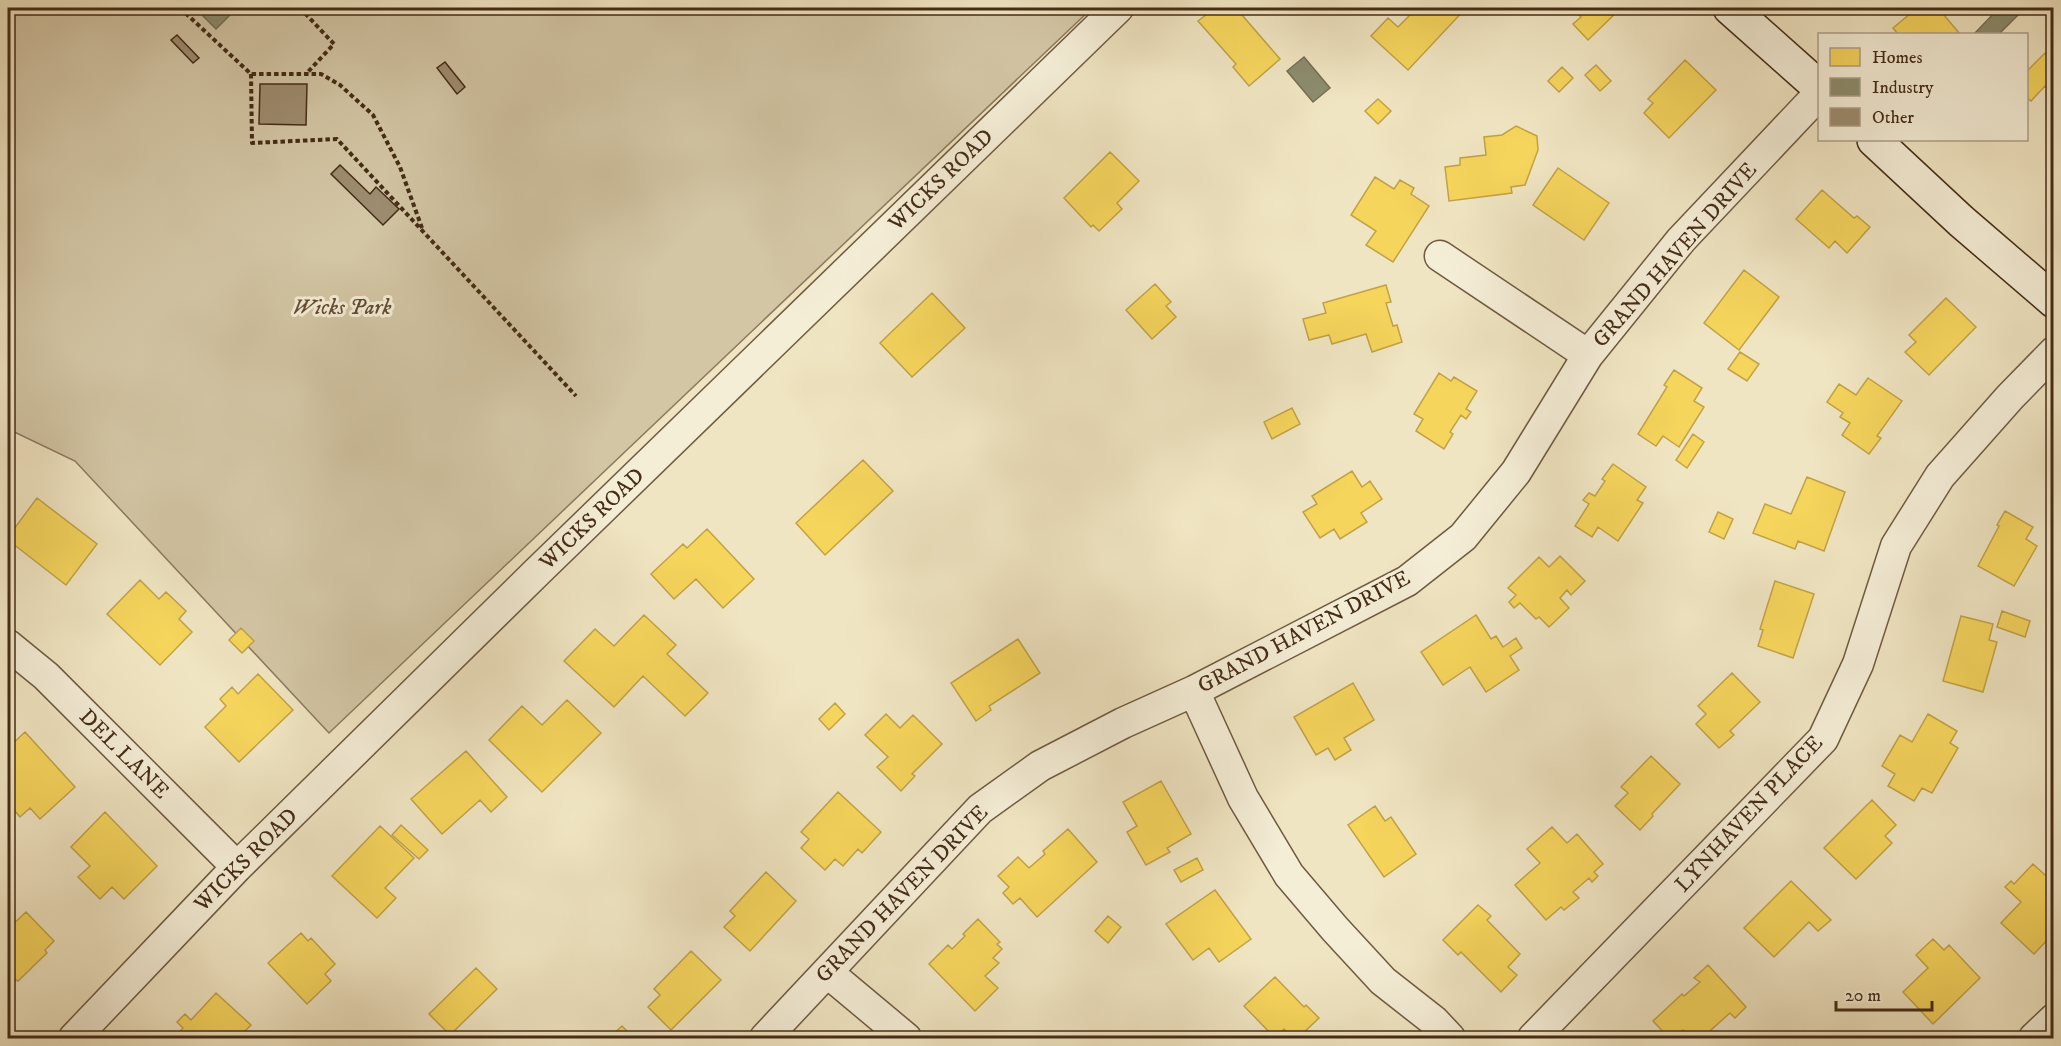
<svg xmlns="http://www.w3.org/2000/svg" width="2061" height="1046" font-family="'IM FELL DW Pica',serif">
	<rect width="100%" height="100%" fill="#f0e5c2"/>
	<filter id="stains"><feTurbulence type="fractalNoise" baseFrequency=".00333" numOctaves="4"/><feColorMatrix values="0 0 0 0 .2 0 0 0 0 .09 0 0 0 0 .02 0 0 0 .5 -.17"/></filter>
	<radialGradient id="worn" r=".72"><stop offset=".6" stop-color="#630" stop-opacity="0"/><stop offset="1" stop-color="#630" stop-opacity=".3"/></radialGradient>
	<path fill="#d3c6a5" stroke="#8c795e" stroke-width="1.5" d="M8,8H1090L1091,9L329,733L75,461L8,429Z"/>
	<path fill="#f6d55c" stroke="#c1a247" stroke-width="1.5" d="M1215,8H1236L1280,59L1249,86L1233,67L1236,64L1198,21Z
		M1417,8H1466L1408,70L1371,36L1388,18L1398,27Z
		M1571,8H1621L1588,40L1573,24L1581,17Z
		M1917,8H1938L1960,34H1898L1893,28Z
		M2054,51V95L2045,86L2031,101L2026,97V72L2045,53L2048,56Z
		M1685,60L1716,90L1669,138L1644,113L1653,103L1648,99Z
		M1596,65L1611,81L1600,91L1585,75Z
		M1562,67L1573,78L1559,92L1548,81Z
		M1378,99L1391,111L1378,124L1365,111Z
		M1516,126L1537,136L1538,150L1525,185L1511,187L1512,193L1449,201L1445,167L1460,165V158L1486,155L1484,137L1502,135Z
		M1110,152L1139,181L1117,203L1122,209L1099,231L1093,225L1091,227L1064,198Z
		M1558,168L1609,203L1584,240L1533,205Z
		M1375,177L1394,189L1400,180L1414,188L1411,194L1429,206L1393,262L1366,245L1376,231L1351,215Z
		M1822,190L1854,218L1857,216L1870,227L1847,253L1835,241L1829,248L1796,219Z
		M1744,270L1779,297L1739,350L1704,323Z
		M1155,284L1171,302L1166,306L1176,317L1152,339L1126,310Z
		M1386,285L1391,302L1386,303L1393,326L1397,325L1402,342L1372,352L1366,334L1332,344L1329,335L1309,340L1303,319L1326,313L1323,303Z
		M932,293L965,328L912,377L880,343Z
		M1946,298L1976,327L1929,375L1905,352L1916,342L1909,335Z
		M1740,352L1759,364L1747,381L1728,369Z
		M1674,370L1702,388L1694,401L1704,407L1679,447L1663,436L1656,446L1638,434L1667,387L1664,385Z
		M1439,373L1451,381L1454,377L1477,391L1466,409L1471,412L1466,419L1461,415L1450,432L1453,434L1444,449L1416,431L1423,419L1414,414Z
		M1868,378L1902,401L1877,436L1881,438L1869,454L1842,435L1850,423L1840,417L1843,413L1827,402L1839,384L1856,395Z
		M1292,408L1300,424L1272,439L1264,422Z
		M1693,434L1704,442L1687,468L1676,460Z
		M863,460L893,491L825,555L796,523Z
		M1613,464L1646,487L1637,500L1643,503L1618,541L1598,527L1592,537L1575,526L1589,504L1583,500L1589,493L1595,496L1605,481L1602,479Z
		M1352,471L1362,487L1370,481L1382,499L1361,513L1367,522L1340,539L1334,529L1320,538L1303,512L1317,504L1312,496Z
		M1807,477L1845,492L1824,551L1798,541L1795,549L1753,533L1765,504L1791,514Z
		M37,498L97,544L66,585L8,540V537Z
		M2005,511L2033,527L2026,539L2037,546L2014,586L1978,566L1999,526L1997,525Z
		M1718,512L1733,519L1724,539L1709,532Z
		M707,529L754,579L723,608L696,579L674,599L651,574L683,544L687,548Z
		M1560,556L1585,581L1571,595L1567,590L1560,598L1569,608L1549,627L1539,617L1536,619L1520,603L1514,608L1509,602L1516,595L1508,588L1539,557L1549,567Z
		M140,580L159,599L166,592L186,611L179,619L192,632L160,665L107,614Z
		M1775,581L1814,594L1793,658L1758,646L1763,630L1760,629Z
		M2002,611L2030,621L2025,637L1997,627Z
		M644,615L676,645L667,654L708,693L685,716L643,676L614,707L564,661L595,629L614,646Z
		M1476,615L1491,639L1496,636L1503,647L1516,638L1522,648L1510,656L1519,670L1486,692L1470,667L1443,685L1421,652Z
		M1961,616L1993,624L1989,640L1997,642L1983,692L1943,681Z
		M241,628L254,641L242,653L229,640Z
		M1018,639L1040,673L989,706L991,710L976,721L951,683Z
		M1732,673L1760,702L1730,731L1734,735L1719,748L1696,724L1706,714L1698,706Z
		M258,674L293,710L239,762L205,727L226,706L220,699L232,687L238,694Z
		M1353,683L1374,720L1344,738L1351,750L1335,760L1328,748L1316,755L1294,717Z
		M567,700L601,733L542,792L489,740L522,706L542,725Z
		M835,703L845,714L829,730L819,719Z
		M886,714L900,728L913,715L942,744L912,774L915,776L901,791L877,767L888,757L865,735Z
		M1928,714L1957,731L1950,743L1958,748L1932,793L1922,788L1914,801L1888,786L1895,774L1882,766L1900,735L1912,742Z
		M25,732L75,787L40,819L30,808L20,817L8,803V788L9,786L8,784V748Z
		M466,751L507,797L491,812L480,800L442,834L411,799Z
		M1651,756L1680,784L1652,814L1653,816L1640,830L1615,806L1628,793L1621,787Z
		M1161,781L1191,834L1167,848L1170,852L1146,865L1127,832L1137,826L1123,802Z
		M838,792L881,832L862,853L858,849L843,866L835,859L825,870L801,848L809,839L801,832Z
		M1872,800L1896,825L1885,836L1892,843L1856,879L1824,848Z
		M1375,806L1385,821L1391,817L1416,854L1384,877L1348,825Z
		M105,812L157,866L124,899L112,887L100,899L78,877L90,866L71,847Z
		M401,825L428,850L419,859L392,835Z
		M380,826L414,858L385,888L396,898L377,918L332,876Z
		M1552,827L1567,843L1577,834L1603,864L1594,872L1598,876L1592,882L1589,878L1573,892L1579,898L1564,910L1561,907L1546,920L1515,885L1540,863L1527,849Z
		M1068,829L1097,862L1037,917L1020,898L1013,904L1003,893L1009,887L998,876L1018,857L1029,868L1045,854L1043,851Z
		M1197,858L1203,870L1181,882L1174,870Z
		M2033,864L2054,883V933L2034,954L2001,923L2021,902L2005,887L2011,881L2014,884Z
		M766,872L796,901L750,951L724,927L735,916L730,911Z
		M1791,881L1831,920L1818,931L1809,922L1774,957L1744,928Z
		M1215,890L1251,939L1219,962L1209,948L1193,960L1166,924Z
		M1478,905L1491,916L1487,920L1520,954L1508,967L1517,975L1501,992L1461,952L1458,955L1443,940Z
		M26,912L54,941L45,950L47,953L18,981L16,980L8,988V929Z
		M1108,916L1121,927L1108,943L1095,931Z
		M978,919L1000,942L997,944L1002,949L993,958L999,963L985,976L998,988L975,1011L929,964L948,945L952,949L965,936L963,934Z
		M301,933L308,941L311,938L335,964L325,974L331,981L307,1004L268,963Z
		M1933,939L1944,950L1949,945L1980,978L1933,1024L1903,992L1928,968L1916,955Z
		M691,951L721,980L671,1030L648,1007L660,995L654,989Z
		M1708,965L1746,1007L1735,1018L1730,1013L1702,1038H1691L1683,1030L1673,1038H1669L1653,1021L1682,994L1684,996L1700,982L1694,978Z
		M476,968L497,989L450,1035L429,1014Z
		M1275,977L1304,1007L1306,1005L1319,1018L1298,1038H1293L1284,1029L1275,1038L1244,1006Z
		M216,993L251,1025L238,1038H174L183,1028L177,1022L185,1014L191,1020Z
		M622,1026L634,1038H609Z"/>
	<path fill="#8c8c6e" stroke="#766f54" stroke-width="1.5" d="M195,8H237L216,29Z
		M1999,8H2012L2019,14L1999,34H1977L1975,33Z
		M1304,57L1330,88L1313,102L1287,71Z"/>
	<path fill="#9d8c6f" stroke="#442c16" stroke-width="1.5" d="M177,35L199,58L193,63L171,40Z
		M445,62L465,87L457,94L437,68Z
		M260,84H307L306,125L259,124Z
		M340,165L370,194L376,187L399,209L383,225L331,174Z"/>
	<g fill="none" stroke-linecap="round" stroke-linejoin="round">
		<g stroke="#6f5a41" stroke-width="33">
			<path id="street" d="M1440,256L1588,355
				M8,645L46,676L237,867
				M1194,691L1243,798L1289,875L1335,929L1383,981L1434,1021L1450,1038
				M827,972L906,1038
				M74,1038L237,867L536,573L1118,8
				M765,1038L980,809L1040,766L1123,723L1194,691L1407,581L1463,537L1516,472L1588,355L1681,240L1820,93
				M1533,1038L1823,739L1858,664L1896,546L1940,476L2010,397L2054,352
				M2034,1038L2054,1019"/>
		</g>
		<g stroke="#442c16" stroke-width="36">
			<path id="secondary" d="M1730,8L1820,88
				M1874,140L1961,221L2054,301"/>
		</g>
		<path stroke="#442c16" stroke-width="4" stroke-dasharray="4.5 3" stroke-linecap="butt" d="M180,8L251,74H321L340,85L373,115L400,167L422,228
			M300,8L334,44L306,74
			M371,8L375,12L379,8
			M251,74L252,143L337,139L576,396"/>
		<use href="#street" stroke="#f5eed7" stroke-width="30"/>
		<use href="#secondary" stroke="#f5eed7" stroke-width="33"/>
	</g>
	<g text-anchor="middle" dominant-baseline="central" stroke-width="6" stroke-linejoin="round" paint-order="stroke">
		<g font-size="22" fill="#442c16" stroke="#f5eed7">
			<text transform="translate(941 180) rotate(-44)">WICKS ROAD</text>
			<text transform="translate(1675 255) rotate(-49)">GRAND HAVEN DRIVE</text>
			<text transform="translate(592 519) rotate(-44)">WICKS ROAD</text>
			<text transform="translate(1304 632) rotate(-28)">GRAND HAVEN DRIVE</text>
			<text transform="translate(124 754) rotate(45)">DEL LANE</text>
			<text transform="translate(1749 814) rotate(-47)">LYNHAVEN PLACE</text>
			<text transform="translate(246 860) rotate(-45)">WICKS ROAD</text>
			<text transform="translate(902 894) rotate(-46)">GRAND HAVEN DRIVE</text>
		</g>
		<g font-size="22" font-style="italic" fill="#614b33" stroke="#f5eed7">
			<text x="342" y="307">Wicks Park</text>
		</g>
	</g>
	<rect width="2061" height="1046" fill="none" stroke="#f0e5c2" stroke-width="30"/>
	<rect x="9" y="9" width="2043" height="1028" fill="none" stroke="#442c16" stroke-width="3"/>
	<rect x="15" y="15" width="2031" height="1016" fill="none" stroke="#442c16" stroke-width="1.5"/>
	<rect x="1818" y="33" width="210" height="108" fill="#f5eed7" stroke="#aea08a" stroke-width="1.5"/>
	<rect x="1830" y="48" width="30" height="18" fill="#f6d55c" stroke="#aea08a" stroke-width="1.5"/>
	<text x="1872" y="63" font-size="18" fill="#442c16">Homes</text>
	<rect x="1830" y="78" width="30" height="18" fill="#8c8c6e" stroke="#aea08a" stroke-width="1.5"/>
	<text x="1872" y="93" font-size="18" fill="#442c16">Industry</text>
	<rect x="1830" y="108" width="30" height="18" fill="#9d8c6f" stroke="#aea08a" stroke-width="1.5"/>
	<text x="1872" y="123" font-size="18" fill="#442c16">Other</text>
	<path d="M1836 1001v9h96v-9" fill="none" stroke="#442c16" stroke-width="3"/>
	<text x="1845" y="1001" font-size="18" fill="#442c16" stroke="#f5eed7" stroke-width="4.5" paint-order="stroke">20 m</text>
	<rect width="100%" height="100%" filter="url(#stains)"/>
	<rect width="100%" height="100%" fill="url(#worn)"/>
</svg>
